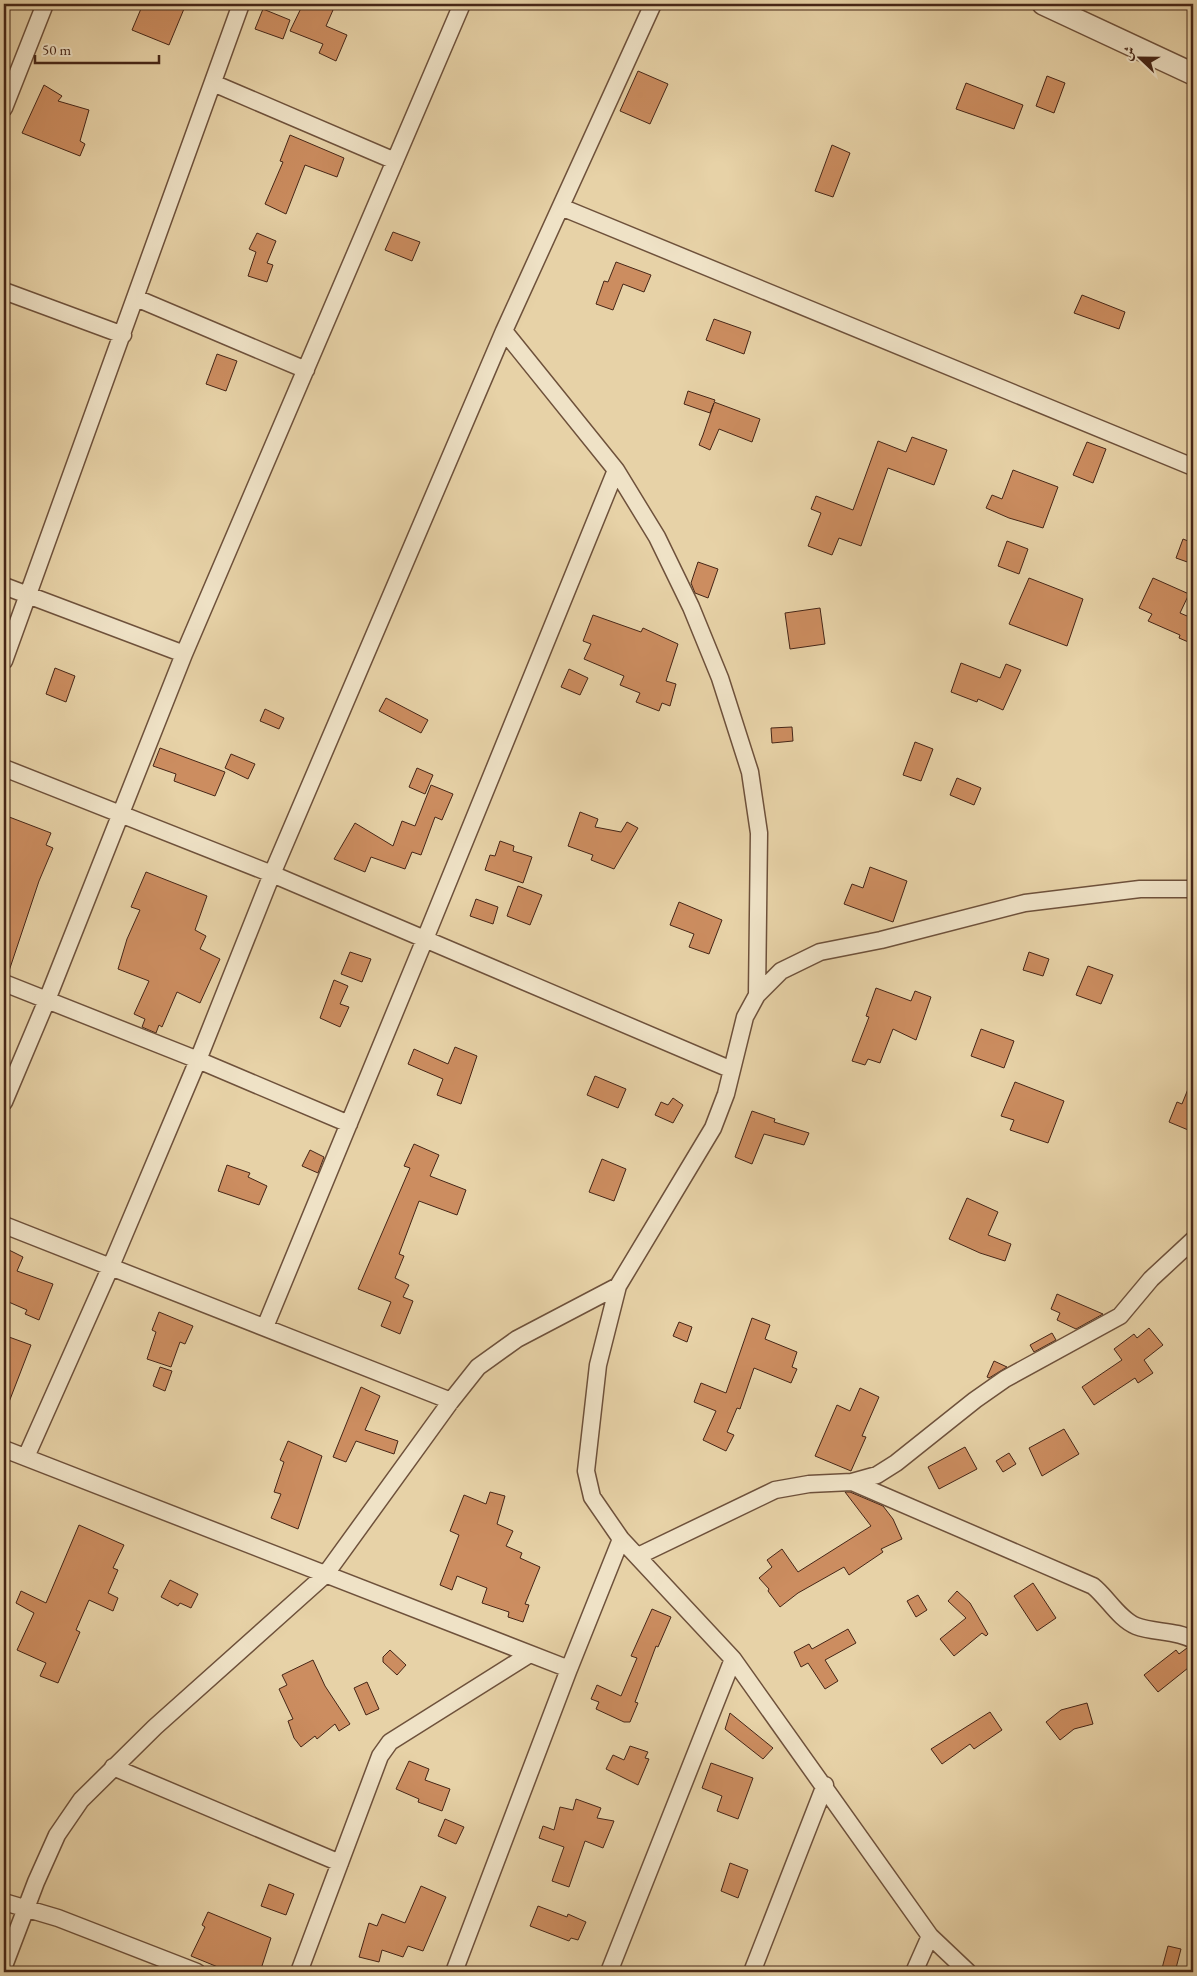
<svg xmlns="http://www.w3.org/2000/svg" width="1197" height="1976" font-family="'EB Garamond',Amiri,serif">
	<rect width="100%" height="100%" fill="#e7d2a7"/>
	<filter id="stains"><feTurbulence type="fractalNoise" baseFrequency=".004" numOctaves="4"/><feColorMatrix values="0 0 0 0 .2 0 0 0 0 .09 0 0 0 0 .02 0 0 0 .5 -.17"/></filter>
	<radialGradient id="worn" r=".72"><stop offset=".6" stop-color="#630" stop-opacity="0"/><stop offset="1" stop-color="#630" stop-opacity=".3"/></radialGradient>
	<path fill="#cc8d60" stroke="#462617" d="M143,4H186L169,45L132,30Z
		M303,4H318L333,10L326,26L347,35L336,61L319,53L323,44L290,31Z
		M263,9L290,20L283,39L255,29Z
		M638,71L668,84L650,124L620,111Z
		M1047,76L1065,83L1054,113L1036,106Z
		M966,83L1023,105L1014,129L956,109Z
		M44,85L62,96L58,101L89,110L80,141L85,144L80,156L22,133Z
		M290,135L344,158L337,177L305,165L286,214L265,204L283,162L280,161Z
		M832,145L850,153L833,197L815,191Z
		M393,232L420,242L412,261L385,250Z
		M257,233L276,241L267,263L273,265L267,282L248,276L256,252L249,249Z
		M616,262L651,275L644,292L623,284L613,310L596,304L604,281L608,282Z
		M1082,295L1125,312L1119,329L1074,313Z
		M714,319L751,332L744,354L706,340Z
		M217,354L237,361L226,391L206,384Z
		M688,391L715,400L714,402L760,419L752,442L719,429L710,450L699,445L703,435L714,403L710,413L684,404Z
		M912,437L947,450L934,485L888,468L861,546L839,538L832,555L808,546L821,513L811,509L816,496L853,510L878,441L906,452Z
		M1087,442L1106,449L1093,483L1073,475Z
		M1013,470L1058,487L1043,528L1009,518L986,508L992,495L1002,499Z
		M1183,539L1193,543V564L1176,558Z
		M1007,541L1028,549L1019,574L998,566Z
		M698,562L718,569L708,598L695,593L691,583Z
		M1029,578L1083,599L1067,646L1009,624Z
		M1153,578L1189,594L1180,613L1187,616L1193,604V644L1179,638L1180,635L1148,621L1152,614L1139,608Z
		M820,608L825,644L790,649L785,613Z
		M593,615L641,632L643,628L678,644L666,681L676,684L670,706L662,703L659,711L636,702L640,693L620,685L624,676L584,659L591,644L583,641Z
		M961,663L1000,678L1006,664L1021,670L1003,710L978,699L977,702L951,692Z
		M55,668L75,676L66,702L46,694Z
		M569,669L588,678L580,695L561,687Z
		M386,698L428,720L421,733L379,711Z
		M265,709L284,718L279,729L260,721Z
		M792,727L793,741L772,743L771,728Z
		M915,742L933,749L921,781L903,775Z
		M160,748L225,772L215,796L174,781L176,774L153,766Z
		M231,754L255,764L248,779L225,768Z
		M417,768L433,775L425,794L409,787Z
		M957,778L981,788L974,805L950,795Z
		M431,785L453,794L442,820L435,817L421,855L412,852L405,869L371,857L365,872L334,859L355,823L393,846L402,821L415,826Z
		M580,812L598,819L595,827L621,832L627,822L638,828L614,869L591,860L593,855L568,846Z
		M4,815L51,833L46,845L53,848L39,881L8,974L4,973Z
		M500,841L514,846L513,851L532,857L523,883L485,870L490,855L495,856Z
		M870,867L907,881L893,922L844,904L852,884L863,888Z
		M146,872L207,896L195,930L206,936L200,949L220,959L200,1003L177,992L162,1027L159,1025L156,1033L142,1027L145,1019L134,1014L149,981L118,969L127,939L140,910L131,907Z
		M518,886L542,895L530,925L507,916Z
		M476,899L498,907L493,924L470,916Z
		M679,902L722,920L709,954L689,947L694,934L670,925Z
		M350,952L371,959L362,982L341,974Z
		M1029,952L1049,959L1043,976L1023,970Z
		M1088,966L1113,975L1101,1004L1076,995Z
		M334,980L348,986L340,1004L349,1007L340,1027L320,1018Z
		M876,988L911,1001L915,991L931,997L916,1040L893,1029L880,1063L868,1059L865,1065L852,1061L869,1017L866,1016Z
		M981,1029L1014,1041L1004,1068L971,1056Z
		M455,1047L477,1056L461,1104L437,1095L443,1079L408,1064L414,1049L448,1064Z
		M595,1076L626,1089L618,1108L587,1095Z
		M1192,1079H1193V1132L1169,1122L1177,1102L1182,1104Z
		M1015,1082L1064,1101L1048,1143L1010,1130L1014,1120L1001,1116Z
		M673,1098L683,1105L673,1123L655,1115L661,1102L668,1105Z
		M752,1111L775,1119L774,1122L809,1133L804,1145L764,1134L752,1164L735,1157Z
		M414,1144L439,1155L430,1176L466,1190L457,1215L419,1201L399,1254L404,1256L395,1278L409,1285L403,1297L413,1301L400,1334L381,1326L391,1302L358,1289L410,1168L404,1166Z
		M310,1150L324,1157L318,1173L302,1166Z
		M602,1159L626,1169L614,1201L589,1192Z
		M227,1165L250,1173L248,1177L267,1186L259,1205L218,1191Z
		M967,1198L998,1212L988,1235L1011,1244L1005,1261L980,1253L949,1239Z
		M7,1249L23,1257L17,1271L53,1284L39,1320L25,1314L27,1310L4,1300V1256Z
		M1057,1294L1103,1314L1076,1329L1057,1320L1060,1313L1051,1309Z
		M159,1312L193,1326L185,1344L180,1342L171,1367L147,1359L156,1332L152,1330Z
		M752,1318L770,1325L765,1339L797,1352L792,1367L797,1369L791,1383L754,1368L740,1409L737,1408L727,1432L734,1435L726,1451L703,1440L716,1411L694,1402L701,1383L726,1393Z
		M679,1322L692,1327L687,1342L673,1336Z
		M1149,1328L1163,1345L1144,1360L1153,1373L1138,1383L1135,1378L1094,1405L1082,1387L1122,1360L1114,1349L1134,1334L1137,1338Z
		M1052,1333L1056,1340L1034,1352L1030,1345Z
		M9,1337L31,1345L4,1415V1350Z
		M994,1361L1007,1367L989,1378L987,1377Z
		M160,1367L172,1371L165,1391L153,1386Z
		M361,1387L380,1396L365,1430L398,1441L394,1454L356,1441L346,1462L333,1457Z
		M860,1388L879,1397L862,1436L866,1437L851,1471L815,1456L837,1405L850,1411Z
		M1064,1429L1079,1454L1042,1476L1029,1448Z
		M288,1441L322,1456L298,1529L271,1518L281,1494L274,1492L284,1462L280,1460Z
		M965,1447L977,1469L939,1489L928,1467Z
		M1009,1453L1016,1464L1003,1472L996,1461Z
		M490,1492L505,1496L497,1524L513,1531L506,1546L522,1553L520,1558L540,1567L525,1604L529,1605L523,1622L508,1617L509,1612L482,1603L487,1588L457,1576L452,1590L440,1585L459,1535L450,1531L464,1495L486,1504Z
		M845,1492H850L883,1506L893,1519L902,1539L881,1549L883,1552L849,1575L844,1567L798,1593L780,1607L768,1591L769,1589L759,1578L772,1567L767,1560L782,1549L798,1572L871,1526Z
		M79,1525L124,1545L113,1568L118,1570L108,1593L118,1598L113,1611L89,1600L76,1630L80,1632L58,1683L40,1676L46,1663L17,1650L34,1613L16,1603L21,1591L46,1603Z
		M170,1580L198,1594L191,1608L180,1603L178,1606L161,1597Z
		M1033,1583L1056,1618L1037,1631L1014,1596Z
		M957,1591L970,1603L988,1634L986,1636L982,1633L954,1656L940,1639L966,1618L948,1601Z
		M918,1595L927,1610L916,1617L907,1601Z
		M652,1609L671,1617L658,1647L656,1646L635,1702L638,1703L630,1722H624L596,1709L599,1702L591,1699L597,1685L621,1696L637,1658L631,1656Z
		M848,1629L856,1643L825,1660L838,1681L825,1689L808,1663L801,1667L794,1652L809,1644L812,1649Z
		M1187,1648L1193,1650V1664L1158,1692L1144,1675L1176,1650L1179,1654Z
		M390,1650L406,1665L397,1675L383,1662V1657Z
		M313,1660L325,1686L350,1724L339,1731L335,1724L317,1739L315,1736L301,1747L294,1738L288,1721L293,1719L279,1689L287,1685L282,1675Z
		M367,1682L379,1709L366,1715L354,1688Z
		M1087,1703L1093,1724L1074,1729L1060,1740L1046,1722L1061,1710Z
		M990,1712L1002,1730L974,1749L970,1744L942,1764L931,1749Z
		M730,1713L773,1748L763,1759L725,1729Z
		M630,1746L648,1752L645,1758L649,1759L638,1785L606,1769L613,1755L624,1760Z
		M409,1761L429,1769L425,1780L450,1789L442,1811L418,1802L419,1799L396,1789Z
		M711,1763L753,1778L738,1819L717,1811L722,1796L702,1788Z
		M576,1799L601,1808L597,1818L614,1821L603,1848L585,1841L569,1887L552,1881L564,1847L539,1838L543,1826L554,1830L560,1807L573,1810Z
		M445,1819L464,1827L456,1844L438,1836Z
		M730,1863L748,1870L738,1898L721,1891Z
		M269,1884L294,1894L286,1915L261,1906Z
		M421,1886L446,1897L423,1951L408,1946L403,1957L382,1950L379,1962L359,1957L369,1923L377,1926L382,1914L405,1923Z
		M538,1906L567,1917L568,1914L586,1922L578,1940L571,1938L569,1941L530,1926Z
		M208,1912L271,1938L260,1972H230L191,1956L205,1927L202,1925Z
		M1168,1946L1181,1949L1175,1972H1161Z"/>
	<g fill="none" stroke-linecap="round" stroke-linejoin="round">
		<g stroke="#6e513b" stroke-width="19">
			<path id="minor" d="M213,83L395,161
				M4,108L45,4
				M561,207L1193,467
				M4,291L123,335
				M136,298L306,370
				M504,331L616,470L657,537L691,607L720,678L750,772L759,833L757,995
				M4,586L184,654
				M4,661L241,4
				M4,768L272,874L732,1070
				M4,983L198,1060L349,1124
				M4,1102L47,1000L184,654L462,4
				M4,1225L451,1401
				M265,1327L425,939L616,470
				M4,1449L569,1669L454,1972
				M26,1457L111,1266L198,1060L272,874L504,331L653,4
				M852,1482L1093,1586C1107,1597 1119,1619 1136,1626C1154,1633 1177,1630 1193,1640
				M638,1556L775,1490L809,1484L852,1482L877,1475L896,1463L975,1400L1005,1379L1120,1316L1151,1279L1193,1240
				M569,1669L621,1539
				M113,1767L340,1863
				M4,1902L58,1918L197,1972
				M4,1966L36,1882L57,1835L81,1800L155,1727L325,1575L451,1401L478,1367L517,1339L618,1286
				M299,1972L380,1756L390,1742L530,1654
				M609,1972L733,1659
				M752,1972L825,1785
				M914,1972L930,1936
				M968,1972L930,1936L733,1659L621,1539L592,1497L586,1471L598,1365L618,1286L713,1128L726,1094L745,1017L757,995L781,971L820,952L881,940L1025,903L1140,889H1193"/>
		</g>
		<g stroke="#6e513b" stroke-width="24">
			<path id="tertiary" d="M1043,4L1193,74"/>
		</g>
		<use href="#minor" stroke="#efe2c6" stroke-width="16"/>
		<use href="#tertiary" stroke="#efe2c6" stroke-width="21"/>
	</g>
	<rect width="1197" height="1976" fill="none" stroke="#e7d2a7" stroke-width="20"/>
	<rect x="5" y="5" width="1187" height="1966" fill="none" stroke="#462617" stroke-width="2.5"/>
	<rect x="10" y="10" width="1177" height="1956" fill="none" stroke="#462617"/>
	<g transform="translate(1140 58) rotate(292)" stroke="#efe2c6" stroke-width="4" paint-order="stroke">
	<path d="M0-4L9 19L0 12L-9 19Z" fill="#462617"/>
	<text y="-8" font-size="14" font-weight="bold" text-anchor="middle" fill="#462617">ش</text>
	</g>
	<path d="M35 55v8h124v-8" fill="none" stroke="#462617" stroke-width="2.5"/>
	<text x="42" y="55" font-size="15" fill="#462617" stroke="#efe2c6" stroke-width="4" paint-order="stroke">50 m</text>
	<rect width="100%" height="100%" filter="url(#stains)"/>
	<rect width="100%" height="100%" fill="url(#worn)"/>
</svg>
